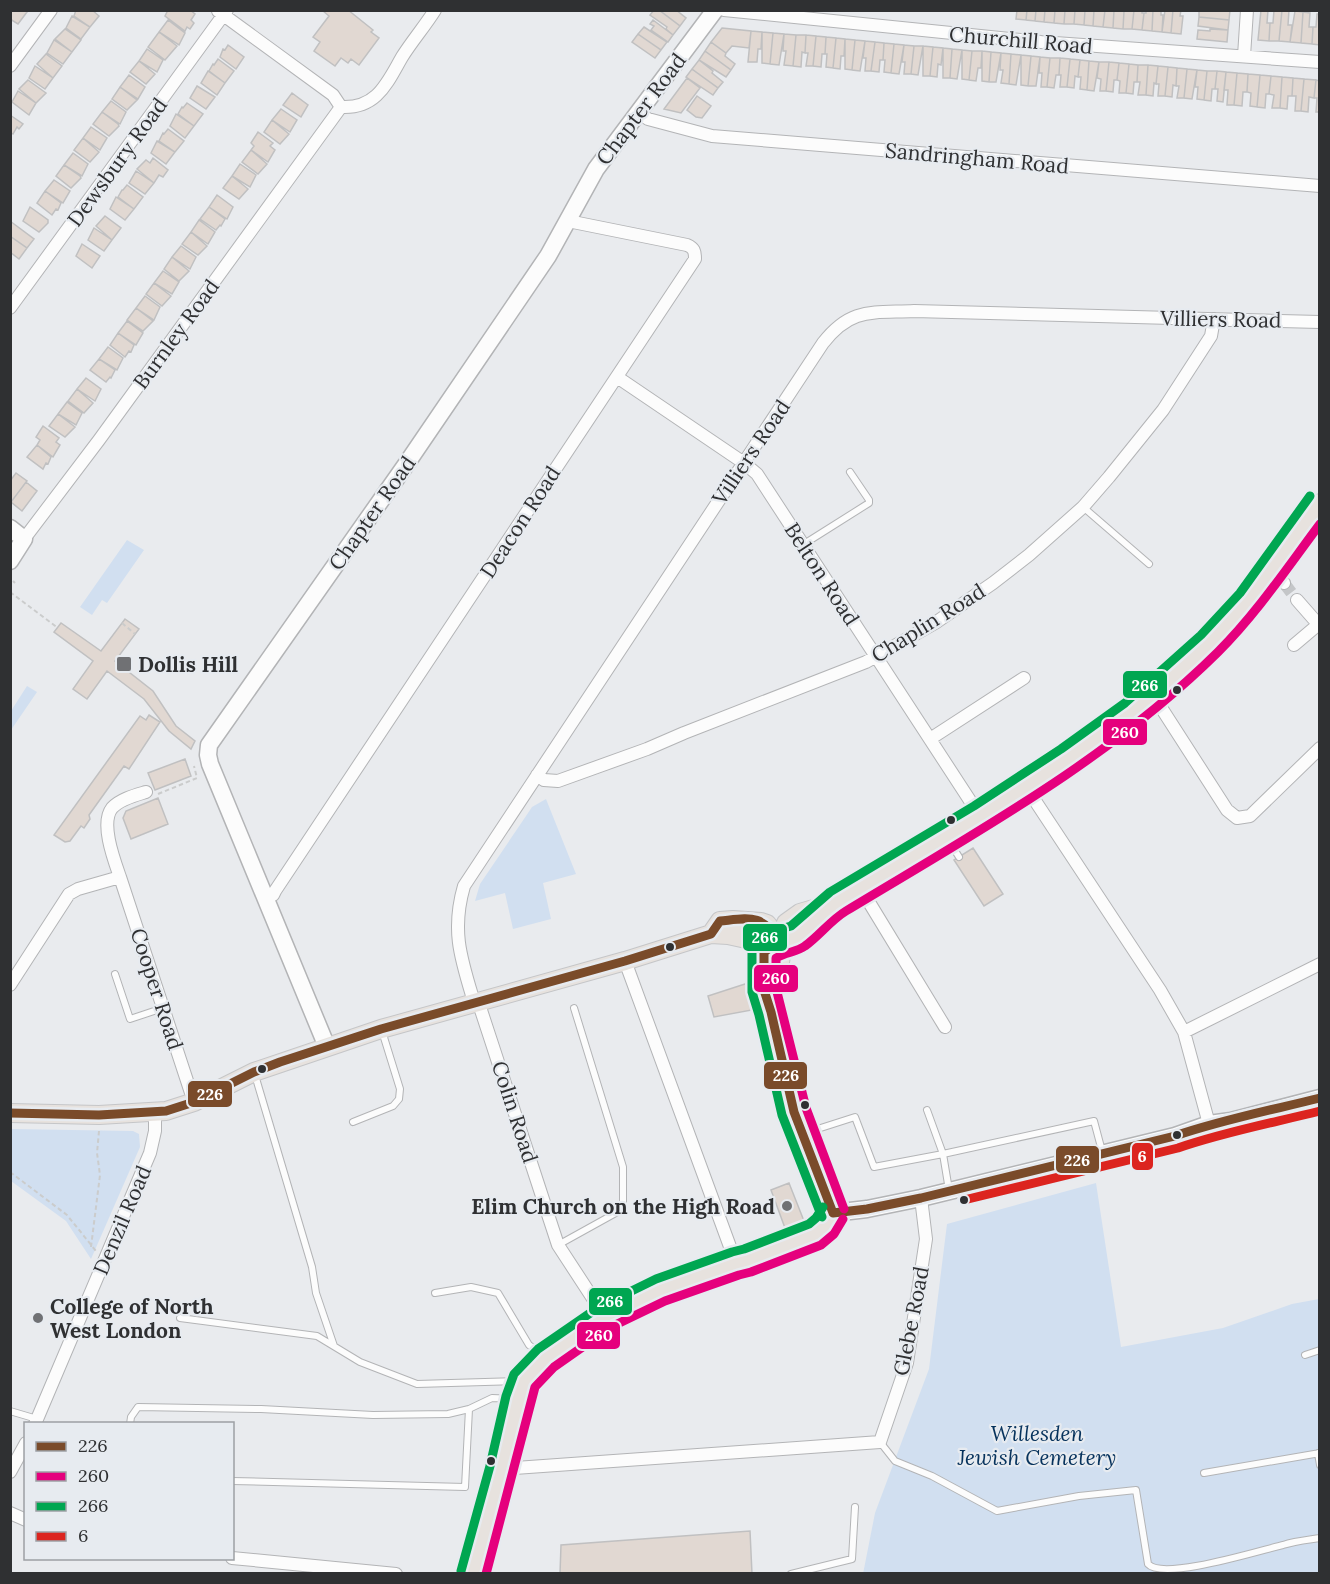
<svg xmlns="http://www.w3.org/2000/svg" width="1330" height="1584" font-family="Lora,serif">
	<rect width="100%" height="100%" fill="#e9ebee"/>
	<path fill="#d1dff0" d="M127,540L144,550L107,603L102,600L92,615L80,607Z
		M27,686L37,692L11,730V711Z
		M546,799L576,874L543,883L551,919L513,929L505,893L475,901L480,884L526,816L532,807Z
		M11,1129L133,1131L139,1134L140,1147L91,1259L66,1221L11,1181Z
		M1096,1183L1121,1347L1223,1328L1292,1304L1319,1299V1573L863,1574L875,1513L929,1369L947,1224Z"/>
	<path fill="#e1d8d2" stroke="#c0c0c1" stroke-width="1.5" d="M10,10H25L27,12L18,24L10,19Z
		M76,10H92L99,16L90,27L74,16Z
		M168,10H190L195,14L191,20L194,23L190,29L187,27L185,31L165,16Z
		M316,10H348L373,30L371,32L379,38L359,65L351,59L348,63L341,58L335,66L314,51L320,42L313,37L329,16L323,11Z
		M654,10H659L680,26L673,35L666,29L667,27L650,15Z
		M659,10H676L686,18L680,26Z
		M1017,10H1027L1026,20L1016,19Z
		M1027,10H1036L1035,21L1026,20Z
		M1036,10H1045L1044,22L1035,21Z
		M1045,10H1055L1054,23L1044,22Z
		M1055,10H1065L1064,24L1054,23Z
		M1065,10H1075L1074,24H1064Z
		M1075,10H1085L1084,25L1074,24Z
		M1085,10H1094L1093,26L1084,25Z
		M1094,10H1105L1103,27L1093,26Z
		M1105,10H1114L1113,28L1103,27Z
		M1114,10L1124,11L1123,29L1113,28Z
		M1134,10L1132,29H1123L1124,11Z
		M1134,10H1142V13H1144L1142,30L1132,29Z
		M1146,10H1153L1152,31L1142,30L1144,13H1146Z
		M1153,10H1161V15H1163L1162,32L1152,31Z
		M1165,10H1173L1171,33L1162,32Z
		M1173,10H1181L1180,16H1183L1181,34L1171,33Z
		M1199,10H1230L1229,20L1199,17Z
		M1261,10H1268L1267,23H1270L1269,41L1258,40Z
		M1274,10H1282L1279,41H1269L1270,23H1273Z
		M1282,10H1289L1288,25H1292L1290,42L1279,41Z
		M1295,11L1303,12L1301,43L1290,42Z
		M1303,12L1310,13L1309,27H1313L1312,44L1301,43Z
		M1317,14H1320V45L1312,44L1313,27H1316Z
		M72,16L90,27L81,39L66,28Z
		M1199,17L1229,20L1228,30L1198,26Z
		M168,20L185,33L179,45L159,32Z
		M653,20L673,35L668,42L651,30L654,26L650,24Z
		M644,27L667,42L661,50L638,34Z
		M722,28L751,31L749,48L732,46L726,53L711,42Z
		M65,29L81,40L72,52L55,39Z
		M1210,29L1228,30L1227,42L1197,39L1198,30L1210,31Z
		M751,31L762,32L761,49H758L757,62H748Z
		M159,32L177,46L165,60L148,47Z
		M762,32L773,33L770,64L762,63Z
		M773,33L784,34L779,65L770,64Z
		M638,34L661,50L655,58L632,42Z
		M784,34L796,35L793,66L784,65L786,51H783Z
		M796,35H806L805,53L802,52L801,67L793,66Z
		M806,35L816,36L813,66H806L808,53H805Z
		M816,36L826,37L825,54H822L821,67L813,66Z
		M826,37L836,38L833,68L826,67L827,54H825Z
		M836,38L845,39L844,56H841L840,69L833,68Z
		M845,39L855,40L852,70L845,69Z
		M54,40L72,52L63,64L47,53Z
		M855,40L865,41L860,71L852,70Z
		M865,41L875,42L871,71H865L866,58H863Z
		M711,42L726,53L725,56L735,64L731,70L705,51Z
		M875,42L884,43L883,60H880L879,72L871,71Z
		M884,43L894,44L891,73L884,72L885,60H883Z
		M894,44L904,45L899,74L891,73Z
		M228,45L244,57L236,69L220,57L223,49L225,50Z
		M904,45L914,46L911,74H904L905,62H902Z
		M914,46H923L918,75L911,74Z
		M923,46L933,47L930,76H923Z
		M933,47L943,48L941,65L938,64L937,77L930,76Z
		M943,48L952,49L950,78H943Z
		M147,49L163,60L157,72L139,61Z
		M952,49L962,50L957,79L950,78Z
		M962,50L972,51L969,80L962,79Z
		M705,51L731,70L726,77L699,60Z
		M972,51H982L981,68H978L976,81L969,80Z
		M982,51L991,52L989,82L982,81Z
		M991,52L1001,53L996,82H989Z
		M1001,53L1011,54L1009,84L1001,83L1003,70H1000Z
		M46,54L62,66L53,78L37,64Z
		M1011,54L1021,55L1016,85L1009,84Z
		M1021,55L1031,56L1028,86L1021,85Z
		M1031,56L1040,57L1036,86H1028Z
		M1040,57L1050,58L1047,87H1041L1042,73H1039Z
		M1050,58H1060L1059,75H1056L1054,88L1047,87Z
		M1060,58L1070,59L1067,87H1060L1061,75H1059Z
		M218,59L234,71L225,83L209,71L213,64L214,65Z
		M1070,59L1080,60L1078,77L1075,76L1074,88L1067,87Z
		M699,60L713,71L712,73L723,82L718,88L692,69Z
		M1080,60L1089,61L1087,90L1080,89L1081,77H1078Z
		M139,61L155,74L146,84L130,72Z
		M1089,61L1099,62L1094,91L1087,90Z
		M1099,62H1109L1106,91H1100L1101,79L1097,78Z
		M1109,62L1119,63L1117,80H1114L1113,92L1106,91Z
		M1119,63L1129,64L1126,93H1119L1120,81L1117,80Z
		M1129,64L1138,65L1137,82H1134L1133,94L1126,93Z
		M1138,65H1148L1146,95H1138L1140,82H1137Z
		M1148,65L1158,66L1156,84L1154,83L1153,96L1146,95Z
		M35,66L53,78L45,89L29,78Z
		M1158,66L1168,67L1165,96H1158L1159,84H1156Z
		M1168,67L1177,68L1176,86L1173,85L1172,97L1165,96Z
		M1177,68L1187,69L1184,98H1177L1179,86H1176Z
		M692,69L718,88L713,95L686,77Z
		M1187,69L1197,70L1192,99L1184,98Z
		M1197,70L1207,71L1204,100L1197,99L1198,87H1195Z
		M208,71L225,83L217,95L201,83Z
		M1207,71H1217L1215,89H1212L1211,101L1204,100Z
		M1217,71L1226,72L1223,102L1217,101L1218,89H1215Z
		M1226,72L1237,73L1234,105H1227L1228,90H1224Z
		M1237,73L1248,74L1247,92H1243L1242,106L1234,105Z
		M1248,74L1260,75L1257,107L1250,106L1251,93L1247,92Z
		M129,75L145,87L138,99L120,87Z
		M1260,75L1271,76L1269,94H1266L1265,108L1257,107Z
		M1271,76L1282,77L1280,108H1272L1274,95L1269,94Z
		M1282,77L1293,78L1292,96H1288L1287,109L1280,108Z
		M687,78L700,88L681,113L664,109Z
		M1293,78L1304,79L1301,111H1295L1296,96H1292Z
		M1304,79L1316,80L1314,98L1309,97L1308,112L1301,111Z
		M28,80L46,93L36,103L19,89Z
		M1316,80L1320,81V112H1316L1317,98H1314Z
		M197,86L215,97L206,109L190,98Z
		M120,87L137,100L127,110L112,99Z
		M18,91L36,103L29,115L12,102Z
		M292,93L308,105L301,117L283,105Z
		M697,96L711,106L702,118L696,117L687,110Z
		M111,101L126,112L120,124L102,112Z
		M187,103L203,114L194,126L178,114L182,107L183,108Z
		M281,109L297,120L290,132L272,120Z
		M102,112L118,124L119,126L109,136L93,124Z
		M176,114L194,126L185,138L170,126Z
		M10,115L23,124L19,129L17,127L13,134L10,132Z
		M272,120L289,134L280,144L264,132Z
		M91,127L107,138L100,150L83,138Z
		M168,129L184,141L175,152L159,141L163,133L164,134Z
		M258,132L273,143L270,146L275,150L268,162L251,150L254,146L251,143Z
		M83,138L99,152L90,162L74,150Z
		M157,141L175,152L166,164L151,153Z
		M251,150L267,164L258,174L242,162Z
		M73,153L88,164L82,176L64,165Z
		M153,158L168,170L163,177L159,175L154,183L137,169L146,160L150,163Z
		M240,164L256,175L250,187L232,176Z
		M64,165L80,176L81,178L71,188L56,176Z
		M136,171L154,183L145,194L129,183Z
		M232,176L248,189L239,199L223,188Z
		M54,180L70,191L63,203L45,191Z
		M127,185L143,197L134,209L118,197L122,190H123Z
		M45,191L61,203L58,210L56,209L52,215L37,203Z
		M217,195L233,207L227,219L209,207Z
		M116,197L134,209L125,220L110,209Z
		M30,207L48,220V223L39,232L23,221Z
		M209,207L225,219L221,226L220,225L216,230L200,219Z
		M105,216L121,228L112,240L96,226Z
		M199,220L215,232L208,244L191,232Z
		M10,221L34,239L27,248L10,236Z
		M94,228L112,240L104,251L88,240Z
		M191,232L207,246L198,255L182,244Z
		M10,236L27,248L19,259L10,252Z
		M82,244L100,256L92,268L76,256Z
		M181,246L196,257L190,269L172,257Z
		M172,257L189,271L179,281L164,269Z
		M163,271L179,282L172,294L154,283Z
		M154,283L171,296L162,306L146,294Z
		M145,296L160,307L154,320L136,308Z
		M136,308L153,321L143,331L127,320Z
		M127,321L143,333L136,345L118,333Z
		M118,333L134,345L131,352L129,351L125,357L110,345Z
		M108,347L123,358L117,370L99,359Z
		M99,359L115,370L111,378L110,377L106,382L90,370Z
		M86,378L101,389L95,401L77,389Z
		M77,389L93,403L84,413L68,401Z
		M67,402L82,413L76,425L58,414Z
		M58,414L75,427L65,437L49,426Z
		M43,426L59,438L56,442L60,445L53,457L37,445L40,440L36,437Z
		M37,445L51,457L48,464L46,463L43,469L27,457Z
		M16,473L27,481L11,502L10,481Z
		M26,482L37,491L22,511L11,502Z
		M125,619L139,629L115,661L153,691L176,726L195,741L191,749L169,731L144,699L107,671L87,699L73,689L93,661L54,632L61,623L101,651Z
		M149,715L160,722L129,769L124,766L89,815L90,819L84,828L81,826L70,841L65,842L54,835L140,716L146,720Z
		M185,759L191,776L155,790L148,773Z
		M158,798L168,824L131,839L123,818L126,811Z
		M973,848L1003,894L984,906L954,860Z
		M748,983L752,1010L714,1017L708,996Z
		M789,1183L804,1221L785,1228L771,1190Z
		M750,1531L752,1574H560L561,1545Z"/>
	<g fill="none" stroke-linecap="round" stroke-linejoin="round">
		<path stroke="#c4c6c8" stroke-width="12" stroke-dasharray="12 6" stroke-linecap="butt" d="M1284,583L1297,600"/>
		<g stroke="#b3b4b6" stroke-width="8">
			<path id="lane" d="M1083,507L1149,564
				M804,544L869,503V500L850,472
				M947,838L959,857
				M115,974L130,1019L163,1008
				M255,1075L312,1267L316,1293L334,1346
				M927,1110L943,1154L1094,1121L1102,1151
				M353,1122L393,1106L399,1099L400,1089L382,1031
				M805,1133L855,1117L874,1167L943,1154L949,1190
				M558,1245L623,1209V1167L574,1008
				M435,1293L471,1287L498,1293L529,1345L543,1355
				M180,1318L317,1336L360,1362L417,1384L521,1381
				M1305,1355L1320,1350
				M10,1411L37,1419
				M130,1424L131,1417L138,1407L261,1409L373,1415L448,1414L469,1409L492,1398L517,1399
				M880,1442L895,1461L932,1476L997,1511L1079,1496L1136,1490L1148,1564C1163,1581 1261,1550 1283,1545C1295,1541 1307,1540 1320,1538
				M1318,1453L1320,1465
				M1204,1473L1320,1453
				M232,1481L465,1487L469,1409
				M791,1574L852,1559L855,1507"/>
		</g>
		<g stroke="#b3b4b6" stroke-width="14">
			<path id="street" d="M724,10L1041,42L1320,62
				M218,11L333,95L341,107
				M1244,56L1247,10
				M10,66L51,10
				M341,107C377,109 387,83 402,57C412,41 425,26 435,10
				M639,113L648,119L712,136L1320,186
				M10,308L227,10
				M617,377L744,463L757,474L980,816
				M24,539L99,440L341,107
				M1271,573L1284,583
				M1297,600L1318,624
				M1294,645L1320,623
				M1153,695L1227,810L1237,818L1250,816L1320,748
				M930,739L1024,678
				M537,775L544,780L558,781L647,749L684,733L866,662L935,623L993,583L1029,555L1083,507L1109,477L1163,410L1211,336L1214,319
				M1026,787L1160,990L1184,1032L1209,1124
				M120,877C114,860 100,823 112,808C120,799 136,795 146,792
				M861,889L945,1027
				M265,898L273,895L275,891L695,259C695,251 694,248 687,245L568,221
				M625,961L736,1263
				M10,985L69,894L78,889L120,877L194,1102
				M478,1001L558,1245L605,1317
				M474,1002C461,959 451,931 464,886L823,343C851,307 872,313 914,311L1320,322
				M1184,1032L1320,964
				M35,1424L150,1153L155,1131V1113
				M502,1469L880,1442L907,1363L926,1239L921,1198
				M10,1472L26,1443
				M10,1513L26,1520
				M232,1558L396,1574"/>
		</g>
		<g stroke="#b3b4b6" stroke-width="19">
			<path id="secondary" d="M10,528L24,539L10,561
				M327,1047L210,764L208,755L209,745L405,466L548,256L596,169L715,10
				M833,1213L867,1209L921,1198L1175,1136L1209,1124L1231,1121L1320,1098"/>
		</g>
		<g stroke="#c5c6c8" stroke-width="20">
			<path id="primary" d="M711,934L720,921L733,920L761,922L767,924L780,941
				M772,1007L781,956L780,941L786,923L800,913L837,902L861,889L947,837L1068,759L1133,712L1209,644L1249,601L1320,503
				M10,1113L99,1115L166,1111L194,1102L254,1072L381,1029L625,961L711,934L728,935L760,942L780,941
				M473,1574L502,1469L518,1399L524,1381L546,1358L605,1317L660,1290L736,1263L747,1261L815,1234L825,1226L833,1213L794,1112L771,1012L764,990L763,956L764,952L780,941L797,937L837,902"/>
		</g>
		<path stroke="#cbcccc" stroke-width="2" stroke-dasharray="4.5 3" stroke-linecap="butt" d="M13,581L15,583
			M10,592L58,628
			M122,623L135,634
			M158,794L197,778L194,766
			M10,1172L67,1215L96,1251
			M91,1247L100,1175L97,1153L99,1131"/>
		<use href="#lane" stroke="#fcfcfc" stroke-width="6"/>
		<use href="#street" stroke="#fcfcfc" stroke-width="12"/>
		<use href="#secondary" stroke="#fcfcfc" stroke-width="16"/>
		<use href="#primary" stroke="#e7e2de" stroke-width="18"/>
		<g stroke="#e7ebf0" stroke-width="14">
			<path id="bus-1" d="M780,941L764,952V990L771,1012L794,1112L833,1213
				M10,1113L99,1115L166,1111L194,1102L254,1072L280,1062L381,1029L625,961L711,934L720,921C751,918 761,914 780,941
				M833,1213L867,1209L921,1198L1175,1136C1221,1120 1272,1110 1320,1098"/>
		</g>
		<g stroke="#e7ebf0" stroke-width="14">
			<path id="bus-2" d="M844,1209L806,1108L776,988V958C786,952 797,952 805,946C819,936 831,920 846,911C975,833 1110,759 1218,652C1257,613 1287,568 1320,524
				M486,1574L535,1387L554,1367L611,1327L665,1301L739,1275L751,1272L821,1245L834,1234L843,1219"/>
		</g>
		<g stroke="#e7ebf0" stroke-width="14">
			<path id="bus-3" d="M822,1217L782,1115L759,1015L752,992V952L754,945L774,931L791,926L830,892L974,806L1061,749L1125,703L1201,635L1240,593L1310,496
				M461,1571L490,1466L506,1396L514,1374L538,1349L599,1307L656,1279L732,1252L744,1249L809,1224L816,1218L823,1207"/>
		</g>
		<g stroke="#e7ebf0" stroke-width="14">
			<path id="bus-4" d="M964,1200L1178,1148C1224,1132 1272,1123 1320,1111"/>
		</g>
		<use href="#bus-1" stroke="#7a4b2a" stroke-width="9"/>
		<use href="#bus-2" stroke="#e5007d" stroke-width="9"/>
		<use href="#bus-3" stroke="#00a651" stroke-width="9"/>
		<use href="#bus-4" stroke="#dc241f" stroke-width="9"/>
	</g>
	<g fill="#707174" stroke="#e7ebf0" stroke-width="2">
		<rect x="116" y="656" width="16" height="16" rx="3"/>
		<circle cx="787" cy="1206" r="6"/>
		<circle cx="38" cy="1318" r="6"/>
	</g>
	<g fill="#2f3032" stroke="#e7ebf0" stroke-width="2">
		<circle cx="1177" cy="690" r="5"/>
		<circle cx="951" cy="820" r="5"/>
		<circle cx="670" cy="947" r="5"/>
		<circle cx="262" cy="1069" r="5"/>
		<circle cx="805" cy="1105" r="5"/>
		<circle cx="1177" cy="1135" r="5"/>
		<circle cx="964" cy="1200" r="5"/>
		<circle cx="491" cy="1461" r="5"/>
	</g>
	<g text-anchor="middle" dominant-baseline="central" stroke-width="4.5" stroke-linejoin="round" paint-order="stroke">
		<g font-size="21" fill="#2f3032" stroke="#e7ebf0">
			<text transform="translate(1021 40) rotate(5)">Churchill Road</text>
			<text transform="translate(641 109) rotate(-53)">Chapter Road</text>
			<text transform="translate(977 158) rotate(5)">Sandringham Road</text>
			<text transform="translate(117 162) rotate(-54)">Dewsbury Road</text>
			<text transform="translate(1221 319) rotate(1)">Villiers Road</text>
			<text transform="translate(176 334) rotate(-54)">Burnley Road</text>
			<text transform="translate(751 452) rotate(-56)">Villiers Road</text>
			<text transform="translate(372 513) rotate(-55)">Chapter Road</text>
			<text transform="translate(520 522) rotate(-57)">Deacon Road</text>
			<text transform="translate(822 574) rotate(57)">Belton Road</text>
			<text transform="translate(928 623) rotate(-32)">Chaplin Road</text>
			<text transform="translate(157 989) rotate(72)">Cooper Road</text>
			<text transform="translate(515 1112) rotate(72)">Colin Road</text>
			<text transform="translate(122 1220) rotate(-67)">Denzil Road</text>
			<text transform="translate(911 1321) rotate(-79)">Glebe Road</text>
		</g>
		<g font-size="21" font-weight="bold" fill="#2f3032" stroke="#e7ebf0" text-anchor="start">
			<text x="138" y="664">Dollis Hill</text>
			<text x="775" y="1206" text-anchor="end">Elim Church on the High Road</text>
			<text x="50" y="1306">College of North<tspan x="50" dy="24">West London</tspan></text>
		</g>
		<g font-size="21" font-style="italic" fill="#06325c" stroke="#e7ebf0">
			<text x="1037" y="1433">Willesden<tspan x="1037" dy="24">Jewish Cemetery</tspan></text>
		</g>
	</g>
	<g stroke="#e7ebf0" stroke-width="2">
		<rect x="1122" y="670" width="46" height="29" rx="6" fill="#00a651"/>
		<rect x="1102" y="718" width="46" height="28" rx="6" fill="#e5007d"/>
		<rect x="742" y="923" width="46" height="29" rx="6" fill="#00a651"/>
		<rect x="753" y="964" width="46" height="29" rx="6" fill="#e5007d"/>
		<rect x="763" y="1061" width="45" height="29" rx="6" fill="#7a4b2a"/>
		<rect x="187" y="1080" width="46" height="28" rx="6" fill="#7a4b2a"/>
		<rect x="1131" y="1142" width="23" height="29" rx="6" fill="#dc241f"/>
		<rect x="1055" y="1145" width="45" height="29" rx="6" fill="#7a4b2a"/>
		<rect x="588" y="1287" width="45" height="29" rx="6" fill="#00a651"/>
		<rect x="576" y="1321" width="45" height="29" rx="6" fill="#e5007d"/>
	</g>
	<g font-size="16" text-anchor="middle" font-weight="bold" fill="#fff">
		<text x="1145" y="691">266</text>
		<text x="1125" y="738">260</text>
		<text x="765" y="943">266</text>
		<text x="776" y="984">260</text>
		<text x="786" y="1081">226</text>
		<text x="210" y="1100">226</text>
		<text x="1142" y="1162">6</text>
		<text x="1077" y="1166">226</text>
		<text x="610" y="1307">266</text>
		<text x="599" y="1341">260</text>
	</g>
	<rect width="1330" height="1584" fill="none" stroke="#2f3032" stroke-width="24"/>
	<rect x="24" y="1422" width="210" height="138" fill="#e7ebf0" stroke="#9da0a4" stroke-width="1.5"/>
	<rect x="36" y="1442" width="30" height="9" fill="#7a4b2a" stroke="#9da0a4" stroke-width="1.5"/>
	<text x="78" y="1452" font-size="18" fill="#2f3032">226</text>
	<rect x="36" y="1472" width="30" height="9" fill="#e5007d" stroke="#9da0a4" stroke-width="1.5"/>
	<text x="78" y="1482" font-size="18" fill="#2f3032">260</text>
	<rect x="36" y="1502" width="30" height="9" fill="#00a651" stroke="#9da0a4" stroke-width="1.5"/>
	<text x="78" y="1512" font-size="18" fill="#2f3032">266</text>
	<rect x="36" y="1532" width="30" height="9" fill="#dc241f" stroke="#9da0a4" stroke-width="1.5"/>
	<text x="78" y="1542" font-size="18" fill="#2f3032">6</text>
</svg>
